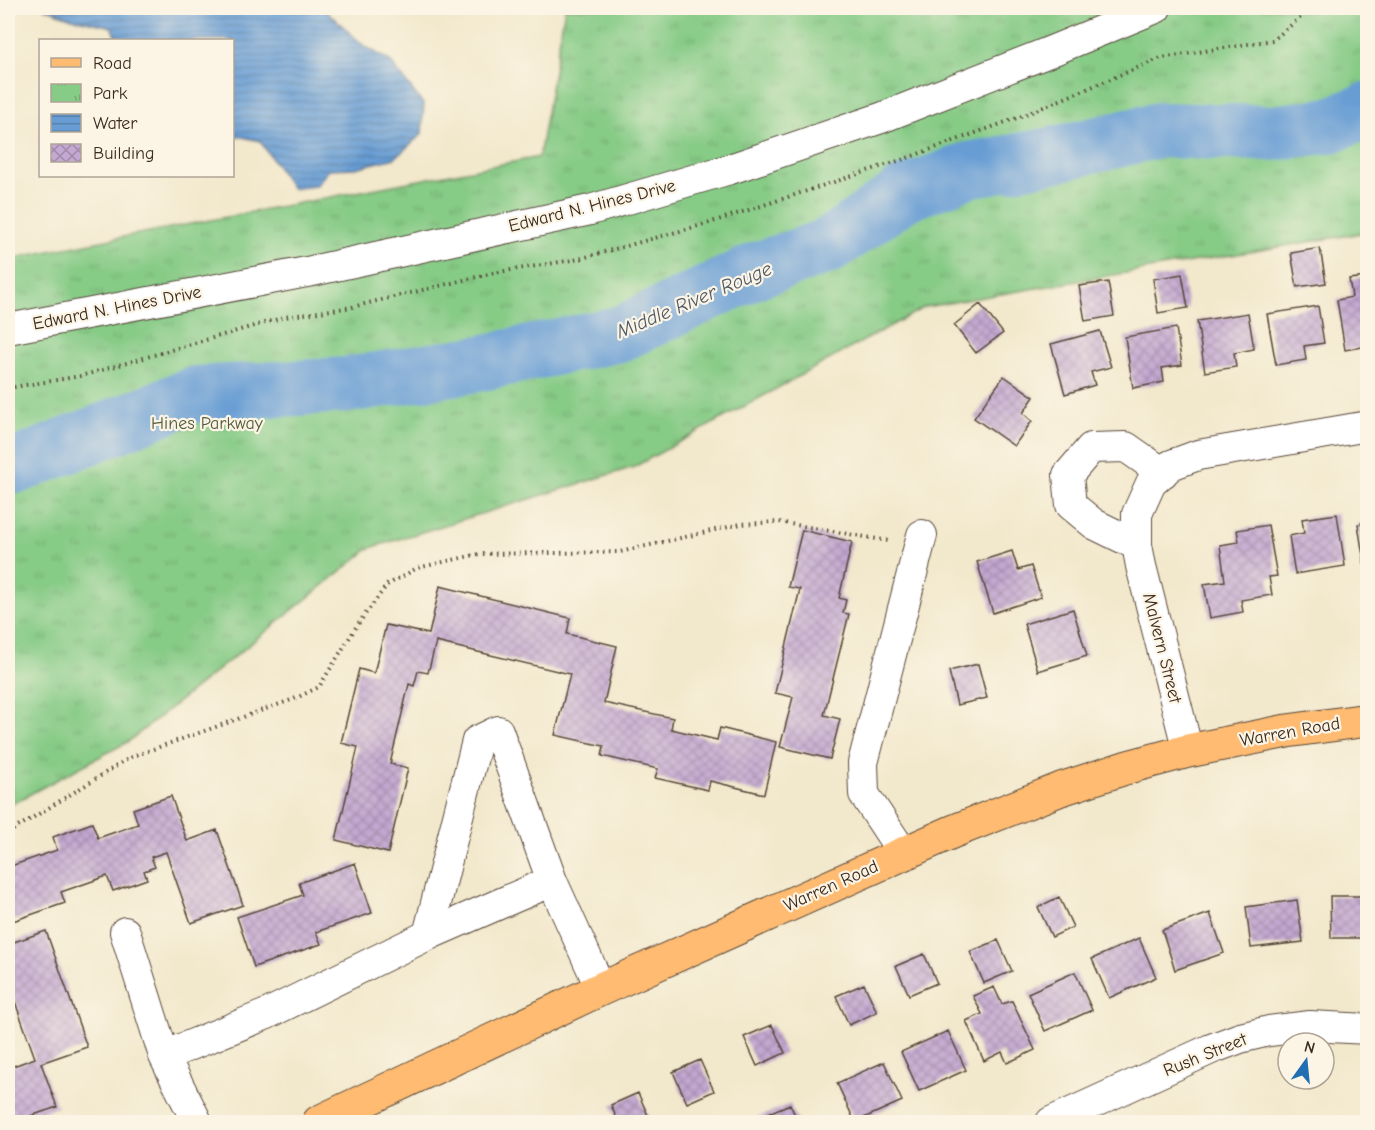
<svg xmlns="http://www.w3.org/2000/svg" width="1375" height="1130" font-family="'Comic Neue',sans-serif">
	<defs>
		<pattern id="park-tufts" width="24" height="20" patternUnits="userSpaceOnUse" patternTransform="scale(1.5)"><rect width="24" height="20" fill="#86cb86"/><path d="M3 7l-1-3M5 7V3M7 7l1-3M15 17l-1-3M17 17v-4M19 17l1-3" fill="none" stroke="#75ae73"/></pattern>
		<pattern id="water-rules" width="6" height="5" patternUnits="userSpaceOnUse" patternTransform="scale(1.5)"><rect width="6" height="5" fill="#679dd4"/><path d="M0 2.5h6" fill="none" stroke="#5680ab"/></pattern>
		<pattern id="building-cross-hatch" width="8" height="8" patternUnits="userSpaceOnUse" patternTransform="scale(1.5)"><rect width="8" height="8" fill="#c3a8d1"/><path d="M0 0l8 8M0 8l8-8" fill="none" stroke="#a089a9"/></pattern>
	</defs>
	<rect width="100%" height="100%" fill="#fcf5e5"/>
	<filter id="ink" filterUnits="userSpaceOnUse"><feTurbulence type="fractalNoise" baseFrequency=".0167" numOctaves="2"/><feDisplacementMap in="SourceGraphic" scale="12" xChannelSelector="R" yChannelSelector="G"/><feConvolveMatrix kernelMatrix="1 2 1 2 8 2 1 2 1" color-interpolation-filters="sRGB"/></filter>
	<filter id="wash" filterUnits="userSpaceOnUse"><feTurbulence type="fractalNoise" baseFrequency=".008" numOctaves="4" result="noise"/><feDisplacementMap in="SourceGraphic" scale="24" xChannelSelector="R" yChannelSelector="G"/><feGaussianBlur stdDeviation="1.35" result="paint"/><feColorMatrix in="noise" values="0 0 0 0 0 0 0 0 0 0 0 0 0 0 0 0 0 1.4 0 .05"/><feComposite in="paint" operator="in"/></filter>
	<g filter="url(#wash)">
		<rect width="100%" height="100%" fill="#f2e8cc"/>
		<path fill="url(#park-tufts)" stroke="#607a52" stroke-width="1.5" d="M565,8H1367V232L925,307L634,467L370,548L129,741L8,806V259L539,157Z"/>
		<path fill="url(#water-rules)" stroke="#516479" stroke-width="1.5" d="M44,8L125,9L129,8H319L329,13L363,45L390,61L424,105L422,134L395,158L356,168L329,169L316,186L292,189L260,141L233,135L232,40H118L112,27L72,18Z"/>
		<g fill="none" stroke-linecap="round" stroke-linejoin="round">
			<path stroke="#679dd4" stroke-width="56" d="M8,467L19,465L195,394L347,385L482,363L620,334L757,270L828,246L904,194L968,170L1052,155L1159,130L1272,133L1331,125L1368,110"/>
		</g>
		<g id="blocks">
			<path fill="url(#building-cross-hatch)" d="M1320,248L1326,283L1297,287L1291,253Z
				M1182,274L1188,308L1158,313L1153,279Z
				M1368,277V346L1345,350L1337,300L1352,297L1349,279Z
				M1108,282L1114,316L1085,321L1079,286Z
				M980,304L1003,333L976,353L954,325Z
				M1318,306L1324,343L1304,346L1306,360L1276,365L1267,314Z
				M1248,313L1254,349L1234,353L1236,367L1205,372L1197,321Z
				M1176,328L1182,365L1162,368L1164,382L1133,388L1125,337Z
				M1100,331L1111,367L1091,372L1095,385L1065,394L1051,344Z
				M1004,376L1034,397L1023,413L1032,421L1014,446L974,418Z
				M1337,514L1345,566L1295,574L1289,536L1304,533L1302,519Z
				M1368,522V563H1364L1358,524Z
				M1268,525L1277,576L1269,577L1272,595L1241,600L1243,612L1210,618L1204,584L1225,581L1220,545L1239,542L1237,530Z
				M802,530L852,542L839,598L846,600L843,613L849,614L824,715L840,719L830,759L780,747L793,697L775,693L800,589L788,587Z
				M1012,551L1018,570L1031,566L1041,597L993,613L977,562Z
				M440,586L570,618L567,634L617,646L604,703L673,718L671,729L717,740L720,728L776,742L764,794L710,781L708,790L655,778L658,769L602,756L604,746L555,735L570,674L436,642L428,673L418,671L414,686L409,684L390,764L408,768L388,853L336,840L358,747L341,743L359,669L374,673L386,625L429,634Z
				M1073,609L1087,656L1038,671L1024,624Z
				M978,664L987,698L957,705L949,671Z
				M171,796L187,841L217,830L243,905L191,923L166,852L151,857L155,867L144,871L147,879L113,891L107,876L61,892L65,903L10,922L8,915V867L57,850L53,837L92,823L98,838L138,824L133,809Z
				M355,863L372,913L316,932L321,944L254,967L237,917L303,895L299,883Z
				M1330,896H1368V938H1331Z
				M1059,897L1073,927L1052,937L1038,907Z
				M1297,900L1303,942L1251,948L1246,907Z
				M1210,913L1224,953L1175,970L1162,930Z
				M46,931L87,1047L41,1063L57,1107L13,1122H8V1068L35,1058L8,982V944Z
				M1139,938L1156,977L1109,998L1092,959Z
				M998,940L1012,971L984,983L970,952Z
				M924,954L937,983L909,995L896,966Z
				M1075,972L1092,1010L1045,1031L1028,993Z
				M864,984L877,1012L849,1025L836,996Z
				M994,987L1002,1004L1012,1001L1035,1050L1007,1063L1002,1052L984,1061L966,1021L982,1014L973,996Z
				M772,1025L785,1053L757,1066L744,1037Z
				M948,1031L966,1070L919,1091L901,1052Z
				M700,1060L714,1091L687,1103L673,1072Z
				M884,1062L902,1101L855,1122L837,1083Z
				M638,1093L651,1122H618L611,1105Z
				M790,1104L798,1122H747Z"/>
		</g>
	</g>
	<g filter="url(#ink)">
		<use href="#blocks" fill-opacity="0" stroke="#564638" stroke-width="1.5"/>
		<g fill="none" stroke-linecap="round" stroke-linejoin="round">
			<g stroke="#564638" stroke-width="32">
				<path id="minor" d="M8,329L312,271L590,210L730,169L881,118L1049,52L1156,8
					M1137,545L1094,524L1071,505L1068,475L1091,448L1126,447L1163,473
					M1188,751L1141,566L1137,545V514L1151,483L1171,465L1198,455L1368,426
					M903,853L864,794L863,763L922,535
					M125,932L164,1056
					M428,935L477,741L498,731L552,881
					M197,1122L164,1056L267,1014L428,935L552,881L601,989
					M1051,1122L1211,1049L1240,1038L1269,1031L1310,1026L1368,1029"/>
			</g>
			<g stroke="#564638" stroke-width="35">
				<path id="major" d="M319,1122L601,989L952,832L1061,789L1128,767L1188,751L1287,731L1368,720"/>
			</g>
			<path stroke="#564638" stroke-width="4" stroke-dasharray="1.5 4.5" stroke-linecap="butt" d="M8,388L81,376L285,317L352,307L493,273L579,259L709,223L907,158L1017,118L1161,58L1273,40L1312,8
				M8,833L131,757L294,699L319,687L358,624L387,585L417,568L479,554L620,552L741,524L779,522L889,541"/>
			<use href="#minor" stroke="#fff" stroke-width="30"/>
			<use href="#major" stroke="#febb71" stroke-width="33"/>
		</g>
	</g>
	<g text-anchor="middle" dominant-baseline="central" stroke-width="4.5" stroke-linejoin="round" paint-order="stroke">
		<g font-size="18" fill="#3b2a1e" stroke="#fcf5e5">
			<text transform="translate(592 206) rotate(-14)">Edward N. Hines Drive</text>
			<text transform="translate(117 308) rotate(-11)">Edward N. Hines Drive</text>
			<text transform="translate(1162 648) rotate(76)">Malvern Street</text>
			<text transform="translate(1290 732) rotate(-10)">Warren Road</text>
			<text transform="translate(831 886) rotate(-24)">Warren Road</text>
			<text transform="translate(1205 1055) rotate(-22)">Rush Street</text>
		</g>
		<g font-size="18" fill="#525a3d" stroke="#fcf5e5">
			<text x="207" y="423">Hines Parkway</text>
		</g>
		<g font-size="20" font-style="italic" fill="#4d5867" stroke="#fcf5e5">
			<text transform="translate(694 300) rotate(-23)">Middle River Rouge</text>
		</g>
	</g>
	<rect width="1375" height="1130" fill="none" stroke="#fcf5e5" stroke-width="30"/>
	<rect x="39" y="39" width="195" height="138" fill="#fcf5e5" stroke="#afa495" stroke-width="1.5"/>
	<rect x="51" y="58" width="30" height="9" fill="#febb71" stroke="#afa495" stroke-width="1.5"/>
	<text x="93" y="69" font-size="18" fill="#3b2a1e">Road</text>
	<rect x="51" y="84" width="30" height="18" fill="url(#park-tufts)" stroke="#afa495" stroke-width="1.5"/>
	<text x="93" y="99" font-size="18" fill="#3b2a1e">Park</text>
	<rect x="51" y="114" width="30" height="18" fill="url(#water-rules)" stroke="#afa495" stroke-width="1.5"/>
	<text x="93" y="129" font-size="18" fill="#3b2a1e">Water</text>
	<rect x="51" y="144" width="30" height="18" fill="url(#building-cross-hatch)" stroke="#afa495" stroke-width="1.5"/>
	<text x="93" y="159" font-size="18" fill="#3b2a1e">Building</text>
	<g transform="translate(1306 1061) rotate(15)"><circle r="28" fill="#fcf5e5" stroke="#afa495" stroke-width="1.5"/>
	<path d="M0-4.5L10 22L0 15L-10 22Z" fill="#1f6fb2"/>
	<text y="-9" font-size="16" font-weight="bold" text-anchor="middle" fill="#3b2a1e">N</text>
	</g>
</svg>
